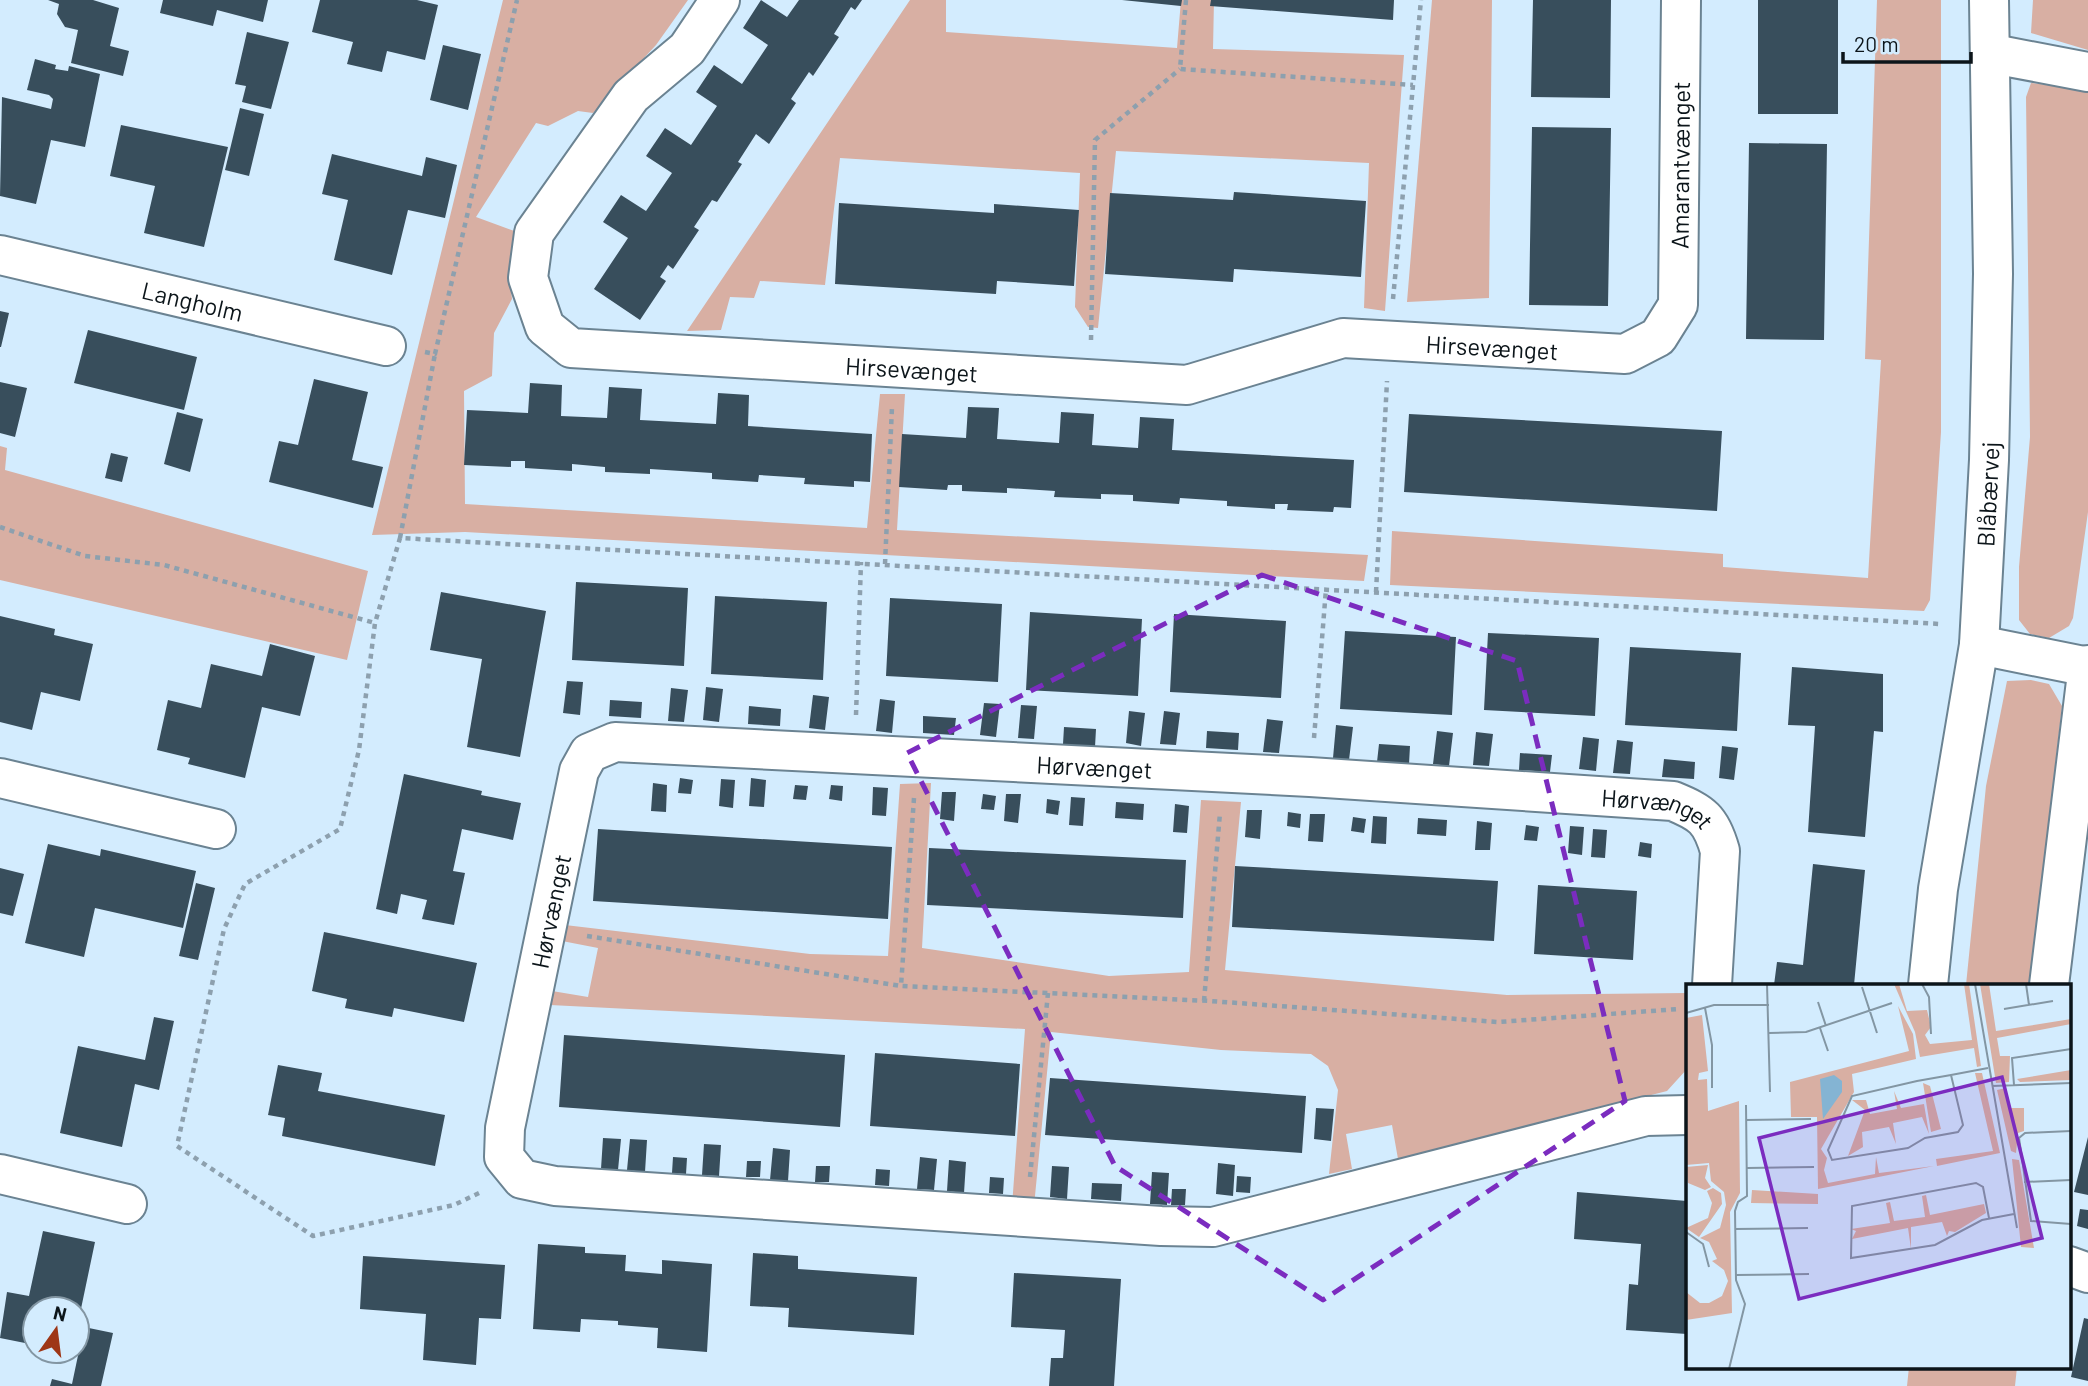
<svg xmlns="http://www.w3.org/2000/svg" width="2088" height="1386" font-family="Barlow,sans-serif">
	<rect width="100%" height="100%" fill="#d3ecfe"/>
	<path fill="#d8afa3" d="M503,0H688L656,45L593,113L578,111L548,126L536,123L476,217L517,232L509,271L512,299L494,333L492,376L464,391L465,504L867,528L880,394H905L897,530L1368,555L1364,581L465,532L372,535Z
		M910,0H946V32L1177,48L1181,0H1214L1213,49L1404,55L1385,311L1364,308L1369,163L1116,151L1098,328L1088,327L1075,307L1080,173L840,158L825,285L760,281L754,298L730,297L721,330L687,331Z
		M1432,0H1492L1489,298L1407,302Z
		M1877,0H1941V432L1930,600L1924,611L1390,585L1392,531L1723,554V567L1868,578L1881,360L1865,359Z
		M2033,0H2088V50L2031,33Z
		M2031,83L2088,90V512L2073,618L2069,626L2049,638L2030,634L2019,620V567L2030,437L2026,97Z
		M0,446L7,448L5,470L368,571L347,660L0,580Z
		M2031,680L2049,684L2062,706L2030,985H1966L1986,786L2007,681Z
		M931,783L922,948L1109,976L1189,972L1201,800L1241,802L1225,970L1507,995L1687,993V1069L1667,1091L1398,1159L1392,1125L1346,1134L1352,1169L1329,1174L1338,1090L1328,1066L1311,1054L1221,1050L1051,1032L1034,1206H1012L1025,1029L550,1005L552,991L588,997L598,948L562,941L565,925L810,954L888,956L900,784Z
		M1909,1367H2017L2015,1386H1907Z"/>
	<path fill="#384e5c" d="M48,0H93L119,8L110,46L129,51L123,76L71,63L78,30L65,27L57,14L59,4Z
		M163,0H268L263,22L217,10L213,26L160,13Z
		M320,0H417L438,5L425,60L387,51L382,72L347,64L353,42L312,32Z
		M761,0L787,17L799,0H862L855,10L851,7L834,34L839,37L813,76L809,72L791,99L796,103L769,144L756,134L738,162L742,164L717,202L712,200L694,227L699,230L673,269L668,265L660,277L666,281L640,320L594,289L628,238L603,222L621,195L646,211L672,173L646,156L665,128L691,145L717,106L696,92L714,65L742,84L768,45L743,28Z
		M1122,0H1182L1181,6Z
		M1211,0H1394L1393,20L1210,6Z
		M1533,0H1611L1610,98L1531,97Z
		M1758,0H1838V114H1758Z
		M247,32L289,42L271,109L242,102L246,86L235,84Z
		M443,45L481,54L468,110L430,100Z
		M35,59L56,65L55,69L68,71L69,66L100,74L85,147L51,140L36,204L0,196L2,97L51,109L53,99L49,95L27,90Z
		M240,108L264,114L249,176L225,170Z
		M121,125L228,147L204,247L144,233L155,186L110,176Z
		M1532,127L1611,128L1608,306L1529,305Z
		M1749,143L1827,144L1824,340L1746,339Z
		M332,154L422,176L426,157L457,165L445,218L408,210L392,275L334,260L348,200L322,194Z
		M1234,192L1366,201L1361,277L1234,269L1233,282L1105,274L1110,193L1233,200Z
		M839,203L994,213V204L1079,210L1074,286L997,281L996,294L835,284Z
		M0,311L9,313L1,347H0Z
		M88,330L197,357L184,410L74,383Z
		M314,379L368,392L352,460L383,467L373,508L269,482L279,441L298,445Z
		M0,382L27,388L15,437L0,433Z
		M530,383L562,385L561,416L607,418L609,387L642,389L640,420L716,424L718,393L749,395L748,426L872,434L870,482L854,481V487L804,484L805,478L759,475L758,482L712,479V473L650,469V474L605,472V467L572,464V471L525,468V461H511V467L464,465L467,410L528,413Z
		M968,407L999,408L997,439L1059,443L1061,412L1094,414L1092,445L1138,448L1140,417L1174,419L1172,450L1354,460L1351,508L1334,507L1333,512L1287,510L1288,504H1275V509L1227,506V501L1180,498L1179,504L1133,501V495L1101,494V499L1054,497L1055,491L1007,488V493L962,491V485H948L947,490L899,487L902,434L966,438Z
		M177,412L203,419L190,472L164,464Z
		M1409,414L1722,431L1717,511L1404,492Z
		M111,453L128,457L122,482L105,478Z
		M576,582L688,588L684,666L572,660Z
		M441,592L546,611L520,757L467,747L482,659L430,650Z
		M715,596L827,602L823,680L711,674Z
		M890,598L1002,604L998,682L886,676Z
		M1030,612L1142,619L1138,696L1026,690Z
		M1174,614L1286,621L1281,698L1170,692Z
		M0,616L55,629L54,635L93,644L80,701L41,692L32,730L0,722Z
		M1345,631L1456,637L1452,715L1340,709Z
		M1488,633L1599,638L1595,716L1484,710Z
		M270,644L315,656L300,716L262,707L245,778L188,764L190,758L157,750L168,700L201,708L211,664L262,676Z
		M1630,647L1741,653L1737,731L1625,725Z
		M1792,667L1883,674V732L1874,731L1865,837L1808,832L1815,726L1788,725Z
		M567,681L583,682L580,715L563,713Z
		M706,687L723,689L719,722L703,720Z
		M671,688L688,690L684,722L668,721Z
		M813,695L829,697L825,730L809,728Z
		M880,699L895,701L892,733L876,731Z
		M610,700L642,702L641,718L609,716Z
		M984,703L1000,704L996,737L980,735Z
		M1021,705L1037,706L1034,739L1018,738Z
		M749,706L781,709L780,726L748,724Z
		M1129,711L1145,713L1141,746L1126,743Z
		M1164,711L1180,713L1176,745L1160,744Z
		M923,716L956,718L954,735L923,733Z
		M1267,719L1283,721L1279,753L1263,752Z
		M1336,725L1353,727L1349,760L1333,758Z
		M1064,727L1096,729L1095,747L1063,744Z
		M1207,731L1239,733L1238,750L1206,748Z
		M1437,731L1453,733L1449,766L1433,764Z
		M1476,732L1493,734L1489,766L1473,765Z
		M1583,737L1599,739L1596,771L1579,769Z
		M1617,740L1633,742L1630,774L1613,773Z
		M1379,744L1410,746L1409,764L1377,762Z
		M1722,746L1738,748L1734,780L1719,778Z
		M1520,753L1552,755L1550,772L1519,770Z
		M1664,759L1695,762L1694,779L1662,777Z
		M404,774L482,791L481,795L521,803L513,840L462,829L453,871L465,873L454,925L422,919L427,900L401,894L397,914L376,909Z
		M680,778L693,780L691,794L678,793Z
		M751,778L766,780L764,807L749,806Z
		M721,779L735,780L733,808L719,806Z
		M653,783L667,785L666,812L651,811Z
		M795,785L808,786L806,800L793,799Z
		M831,785L843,786L842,801L829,799Z
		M873,787L888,788L886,816L872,815Z
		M942,792H956L954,821L940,819Z
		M983,794L996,796L994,810L981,809Z
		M1006,794H1021L1018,823L1004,821Z
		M1071,797L1085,798L1083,826L1069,825Z
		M1047,799L1060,801L1058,815L1046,813Z
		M1116,802L1144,804L1143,820L1115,818Z
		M1175,804L1189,806L1187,833L1173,832Z
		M1247,810H1262L1260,839L1245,837Z
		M1288,812L1301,814L1300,828L1287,826Z
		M1310,814H1325L1323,842L1308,841Z
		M1373,816L1387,817L1386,844L1371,843Z
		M1353,817L1366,819L1364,833L1351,831Z
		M1418,818L1447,820L1446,836L1417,834Z
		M1477,821L1492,823L1490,850H1475Z
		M1526,825L1539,827L1537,841L1524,840Z
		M1570,826L1584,827L1582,855L1568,853Z
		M598,829L892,847L888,919L593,901Z
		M1593,829L1607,830L1605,858L1591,857Z
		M1640,842L1652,844L1651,858L1638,856Z
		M48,844L100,856L101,849L196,871L183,928L95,908L84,957L25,943Z
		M929,848L1186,860L1183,918L927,905Z
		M1813,864L1865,870L1854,985H1774L1777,962L1803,965Z
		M1235,866L1498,881L1494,941L1232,927Z
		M0,868L24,874L13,916L0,913Z
		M196,883L215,888L198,960L179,956Z
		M1538,885L1637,891L1633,960L1534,954Z
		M324,932L477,963L464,1022L394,1008L392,1017L345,1008L347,999L312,991Z
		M154,1017L174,1021L159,1090L135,1084L122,1147L60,1133L78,1046L145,1060Z
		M564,1035L845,1055L840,1127L559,1107Z
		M875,1053L1020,1064L1015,1136L870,1126Z
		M278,1065L322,1073L318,1091L445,1115L435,1166L282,1136L285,1118L268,1115Z
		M1050,1078L1306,1096L1302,1153L1045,1135Z
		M1316,1108L1334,1109L1331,1141L1314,1139Z
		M2088,1137V1195L2074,1192Z
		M603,1138L621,1139L618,1170L601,1169Z
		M630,1139L647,1140L645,1172L627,1170Z
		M704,1144L721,1145L719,1176L702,1175Z
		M773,1148L790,1150L788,1181L770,1180Z
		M673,1157L687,1158L686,1174L672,1173Z
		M920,1157L937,1159L934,1190L917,1189Z
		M949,1160L966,1162L964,1193L947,1191Z
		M747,1161H761L760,1177H746Z
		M1218,1163L1235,1165L1233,1196L1216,1194Z
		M816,1166H830L829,1182H815Z
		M1052,1166L1069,1167L1067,1199L1050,1197Z
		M876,1169L890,1170L889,1186L875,1185Z
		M1152,1172L1169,1173L1167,1205L1150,1204Z
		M1237,1176L1251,1177L1250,1193L1236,1192Z
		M990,1177L1004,1178L1003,1194L989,1193Z
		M1092,1183L1122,1184L1121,1201L1091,1199Z
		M1172,1189H1186L1185,1205H1171Z
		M1577,1192L1687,1201V1334L1626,1330L1629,1284L1638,1285L1641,1244L1574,1239Z
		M2080,1209L2088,1210V1229L2077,1226Z
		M43,1231L95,1242L78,1323L77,1309H35V1345L0,1338L7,1292L29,1296Z
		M538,1244L585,1247V1253L626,1255L625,1271L662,1274V1260L712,1264L707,1352L657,1348L658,1328L618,1325V1321L581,1319L580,1332L533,1329Z
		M753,1253L798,1256V1269L917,1277L914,1335L788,1327L789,1308L750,1306Z
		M363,1256L505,1265L501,1319L479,1318L476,1365L423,1360L426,1314L360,1309Z
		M1014,1273L1121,1279L1114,1386H1049L1051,1358H1063L1065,1330L1011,1327Z
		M2084,1318L2088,1319V1381L2071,1377Z
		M84,1327L113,1333L101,1386H50L52,1379L72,1384Z"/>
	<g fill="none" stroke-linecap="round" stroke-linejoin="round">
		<g stroke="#6b8392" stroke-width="42">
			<g id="street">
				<path id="s1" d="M720,0L687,49L631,96L534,233L528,278L545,327L571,348L1187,385L1343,338L1625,354L1658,337L1678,305L1681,0"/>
				<path d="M1993,54L2088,72"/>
				<path id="s2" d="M0,255L386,346"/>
				<path d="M1979,645L2088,667"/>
				<path d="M0,778L216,829"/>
				<path id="s3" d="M1928,985L1938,889L1979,645L1989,460L1993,274L1989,0"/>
				<path d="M2049,985L2088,665"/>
				<path id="s4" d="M1687,1115L1646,1116L1213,1227L1161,1226L555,1186L522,1179L504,1157L505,1128L579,771L589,753L615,742L1310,777L1673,801C1702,813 1711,819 1720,851L1712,985"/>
				<path d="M0,1174L127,1204"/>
				<path d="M2069,1266L2088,1273"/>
			</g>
		</g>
		<path stroke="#8da0ae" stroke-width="4.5" stroke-dasharray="5 5" stroke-linecap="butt" d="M1186,0L1180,69L1413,85
			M1393,299L1421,0
			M1091,340L1095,140L1180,69
			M425,352L435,354L517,0
			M0,527L85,556L164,565L375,623
			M400,538L435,354
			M885,564L892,407
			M1376,592L1387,381
			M856,715L861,562
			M1314,738L1326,589
			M914,798L901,986L1210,1001L1498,1022L1679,1009
			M587,936L901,986
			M1204,1001L1220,813
			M1030,1177L1048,993
			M479,1193L454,1205L313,1236L177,1146L224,929L245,884L340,829L359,750L375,623L400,538L1940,624"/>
		<use href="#street" stroke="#fff" stroke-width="38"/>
	</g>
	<path fill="none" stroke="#7b2cbf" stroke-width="5" stroke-dasharray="14 9" stroke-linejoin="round" d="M1262,575L1517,661L1625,1101L1323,1300L1115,1166L907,753Z"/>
	<g text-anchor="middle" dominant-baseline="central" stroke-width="7" stroke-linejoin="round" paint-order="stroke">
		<g font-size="24" fill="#0c151a" stroke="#d3ecfe">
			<text stroke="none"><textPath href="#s1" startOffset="1708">Amarantvænget</textPath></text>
			<text stroke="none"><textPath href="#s2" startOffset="198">Langholm</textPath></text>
			<text stroke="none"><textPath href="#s1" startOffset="1360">Hirsevænget</textPath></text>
			<text stroke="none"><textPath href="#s1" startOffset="772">Hirsevænget</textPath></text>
			<text stroke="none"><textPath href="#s3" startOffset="495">Blåbærvej</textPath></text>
			<text stroke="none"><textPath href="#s4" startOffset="2132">Hørvænget</textPath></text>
			<text stroke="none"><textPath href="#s4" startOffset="2698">Hørvænget</textPath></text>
			<text stroke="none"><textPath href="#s4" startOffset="1460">Hørvænget</textPath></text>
		</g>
	</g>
	<g transform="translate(1686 984)">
		<rect width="385" height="385" fill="#d3ecfe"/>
		<path d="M208,0H213L221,27L241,26L245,43L239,51L244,60L286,56L278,0H283L295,82L291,83L288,64L234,73L229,48ZM294,0H303L310,47L385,35V40L311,54L314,72H324L323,98L310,99ZM212,22L227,50L230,75L166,90L168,108L135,165L141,174L138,186L142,199L189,190L190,173L193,189L248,182L132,205L131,133H105L104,98L223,67ZM16,31L22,87L13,89L12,96L21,95L22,127L53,117L54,209L44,228L46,329L0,336V308L14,319H23L36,312L42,297L38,286L26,277L31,275L23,258L14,254L34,244L40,221L38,208L25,197L23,179L0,181V34ZM385,86V96L334,98L331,95ZM289,89H296L314,169L251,182L250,175L307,167ZM237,99L244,102L255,145L245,148ZM320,104L324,124H338V147L332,149L330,169L325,167L311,106ZM208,107L215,124L238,120L243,150L236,133L207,139L210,160L203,143L176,148L177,163L162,172L179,126L166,116H180L184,130L211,125ZM326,175L333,176L348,264L335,263ZM22,181L19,194L25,203L19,206L2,199L0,183ZM27,204L35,209L36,220L13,253L0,244L22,234L26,219L21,207ZM66,206L132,210V220L65,219ZM240,211L244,231L298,220L300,229L269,248L263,247L261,252L256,238L225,243V265L222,244L166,255L170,247L165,245L204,239L200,219L204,218L208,237L239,233L236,212Z" fill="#d8afa3"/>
		<path d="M148,91L156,97V108L137,135L134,95Z" fill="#84b4d3"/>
		<path fill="none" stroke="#8396a3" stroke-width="2" d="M81,0L84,108M236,0L243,13L245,50M289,0L331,244M340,0L343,21M176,3L191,49M132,18L140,42M19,24L26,61V104M318,25L367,17M0,29L28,21H83M134,44L142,67M83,49L120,48L206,19M265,91L277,141L272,148L239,154L222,164L146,176L142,166L166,112L231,97L265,91L302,84M328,101L326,74L385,65M306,102L385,99M60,136L125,135M385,147L339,149L333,154L345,237L385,240M61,184L128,183M338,198L385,196M303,234L297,203L290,199L166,222L165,274L249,261L296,236L328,230M49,245L122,244M0,248L17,260L23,283M50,291L123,290M43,385L59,320L50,296L49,227L52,218L61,212L60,121"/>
		<path fill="#7b2cbf" fill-opacity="0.15" stroke="#7b2cbf" stroke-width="3.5" d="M316,93L356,254L113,315L73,154Z"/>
		<rect width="385" height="385" fill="none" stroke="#0c151a" stroke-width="3.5"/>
	</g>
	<g transform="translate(56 1330) rotate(14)"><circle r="33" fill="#d3ecfe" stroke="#8396a3" stroke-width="2"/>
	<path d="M0-5L12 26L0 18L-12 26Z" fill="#9e3616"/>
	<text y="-10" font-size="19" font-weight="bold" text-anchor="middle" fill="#0c151a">N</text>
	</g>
	<path d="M1843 52v10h128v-10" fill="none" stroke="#0c151a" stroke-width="3.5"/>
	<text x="1854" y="52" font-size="21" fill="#0c151a" stroke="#d3ecfe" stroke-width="5" paint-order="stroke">20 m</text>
</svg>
